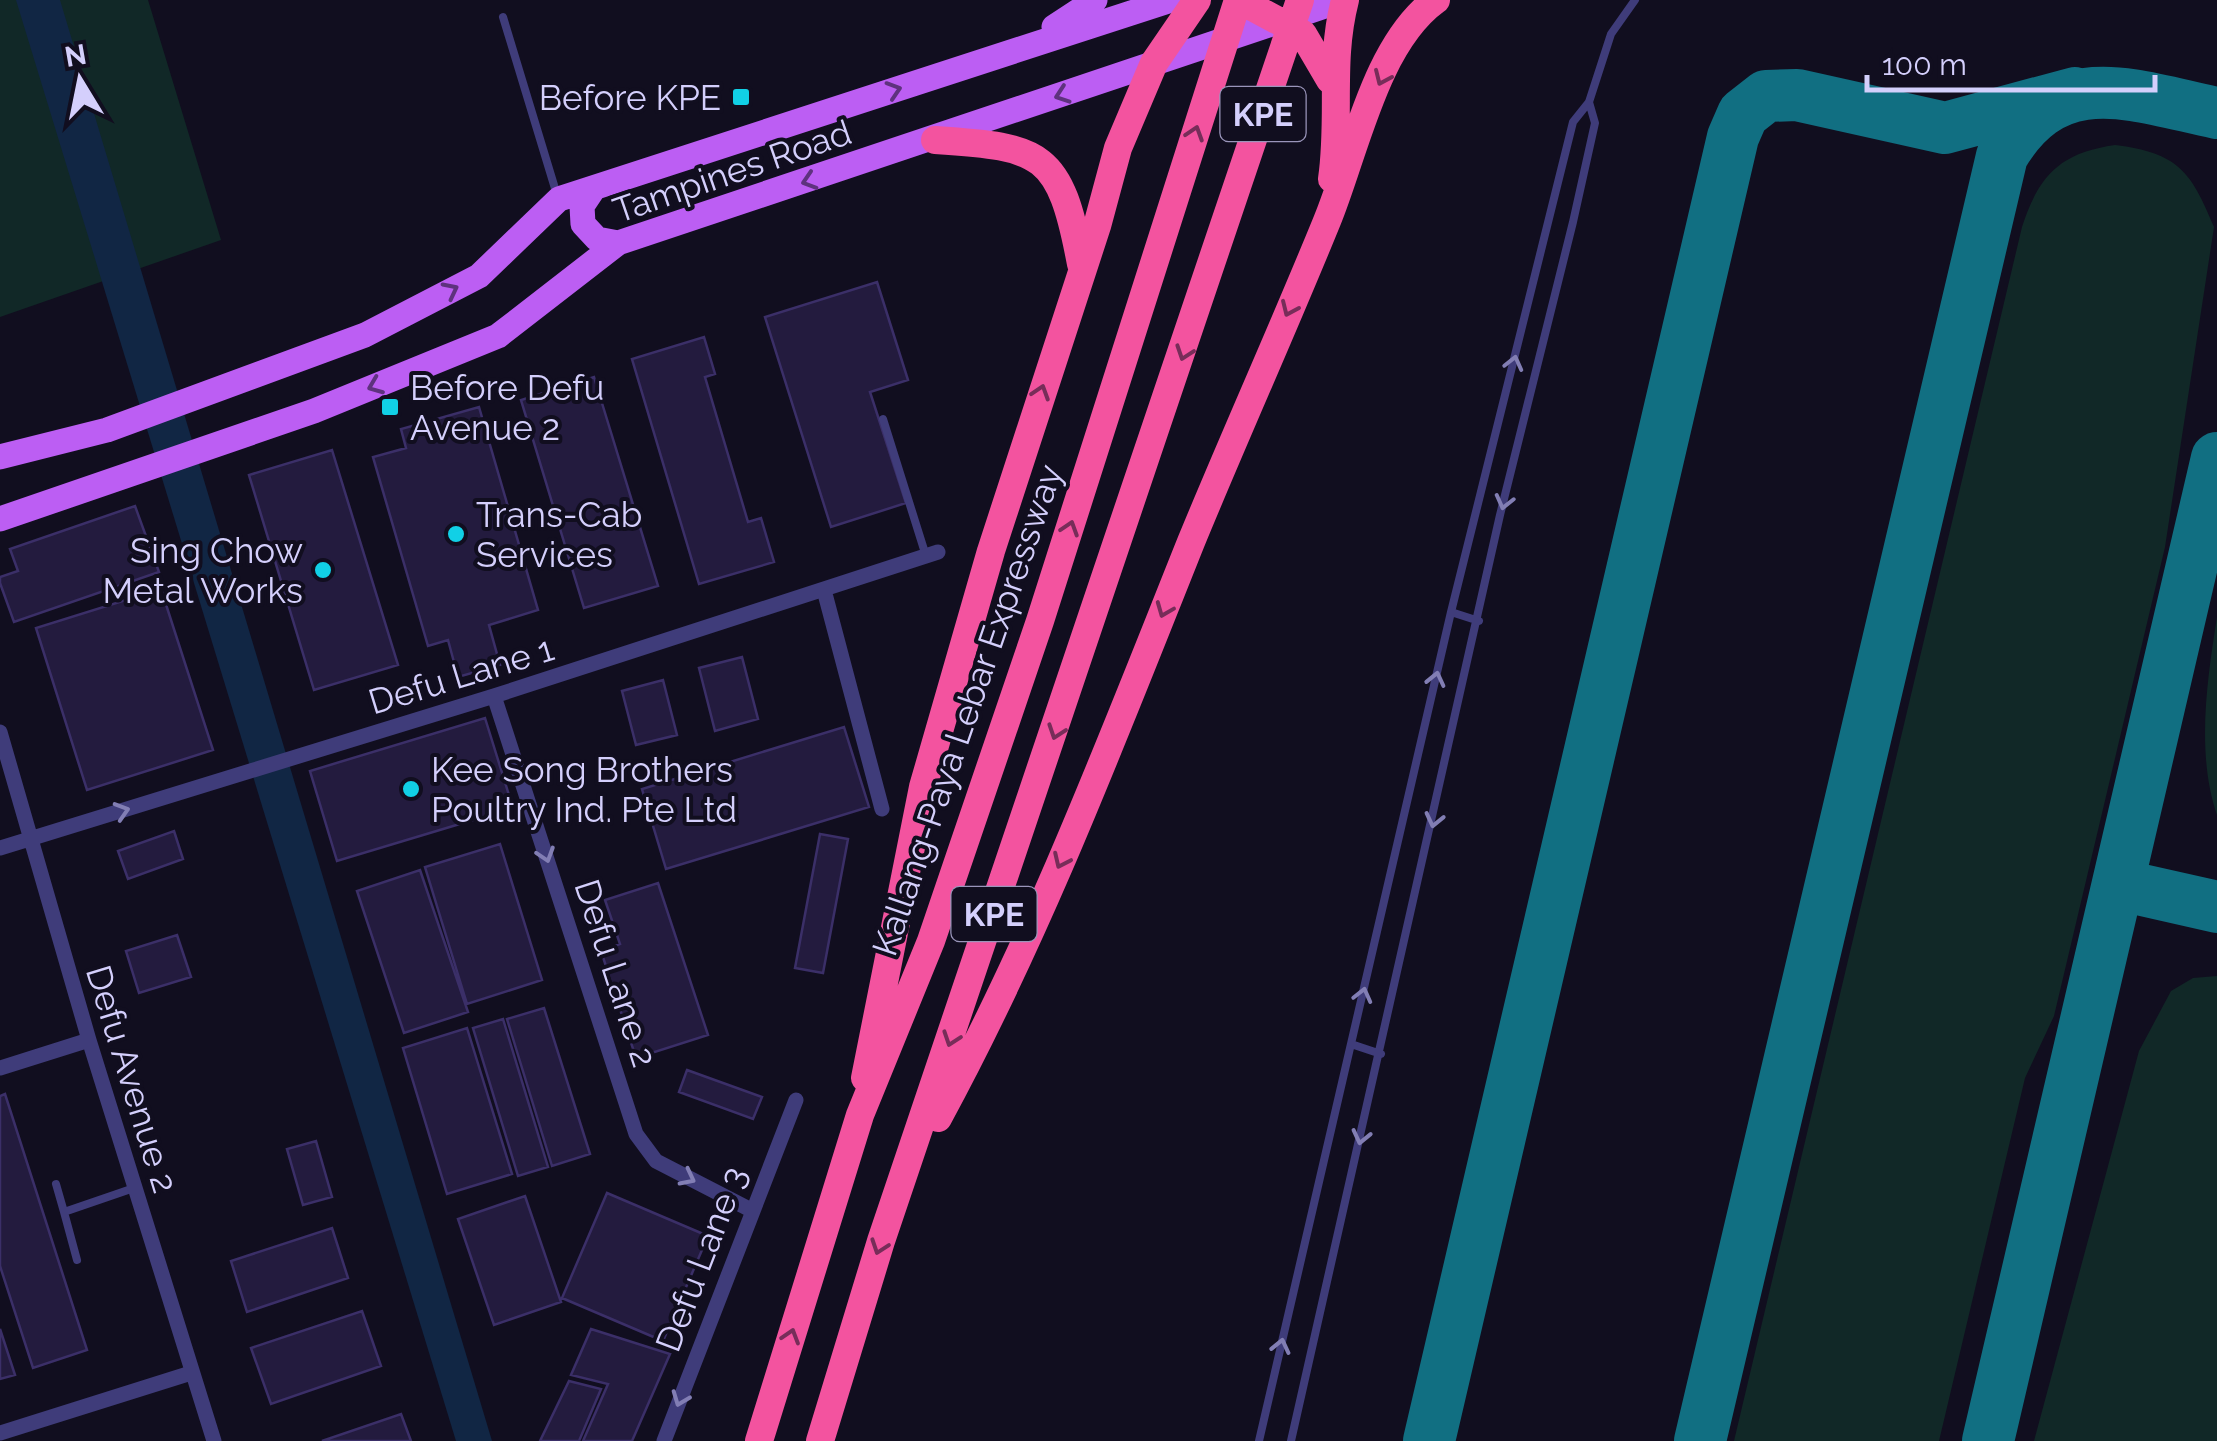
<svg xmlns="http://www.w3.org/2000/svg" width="2217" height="1441" font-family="Raleway,sans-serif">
	<rect width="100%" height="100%" fill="#110e1f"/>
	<path fill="#112827" d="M0,0H148L221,240L0,317Z
		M2115,145C2178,153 2191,171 2214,227L2165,547L2054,1016L2025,1078L1939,1441H1734L2022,227C2039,175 2060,153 2115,145Z
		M2217,617V815C2196,754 2207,680 2217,617Z
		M2217,976V1441H2034L2139,1051L2171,991L2193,978Z"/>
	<path fill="#112644" d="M16,0H60L492,1441H456Z"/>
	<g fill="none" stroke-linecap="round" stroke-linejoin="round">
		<path stroke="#116f82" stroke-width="52" d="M2120,885L2217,907
			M1429,1441L1733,137L1743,114L1766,96L1797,95L1945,128L2075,93
			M1700,1441L2002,156C2057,63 2131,95 2217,113
			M1988,1441L2217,458"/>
	</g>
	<path fill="#231b3e" stroke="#3b2f68" stroke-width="2.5" d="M877,282L908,380L870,392L906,503L831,527L765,317Z
		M704,337L715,374L705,377L748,522L761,518L774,562L699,584L632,359Z
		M594,377L658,586L584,608L521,400Z
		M479,407L538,610L489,625L500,665L458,677L448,640L428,646L373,457L406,448L401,429Z
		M332,450L398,665L314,690L249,475Z
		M135,506L159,572L14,622L0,583V577L18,571L10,549Z
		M161,589L213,750L87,790L36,628Z
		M742,657L758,719L715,731L699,668Z
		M663,680L677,735L636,745L622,691Z
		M485,718L513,808L337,861L310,771Z
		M844,727L869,807L666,869L642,789Z
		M174,831L183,859L128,879L118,851Z
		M820,834L848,839L823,973L795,968Z
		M500,844L542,980L467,1004L425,867Z
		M420,870L468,1012L404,1033L357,891Z
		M658,883L708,1035L636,1058L601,951L620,944L605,900Z
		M177,935L191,977L139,993L126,951Z
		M544,1008L590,1154L552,1166L507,1019Z
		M503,1019L548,1167L518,1176L473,1028Z
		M467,1028L512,1174L447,1194L403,1048Z
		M687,1070L762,1097L753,1119L679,1092Z
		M5,1094L87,1350L33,1368L0,1266V1096Z
		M316,1141L332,1197L303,1205L287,1149Z
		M607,1193L708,1236L663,1341L562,1298Z
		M525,1196L561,1302L494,1325L458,1219Z
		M332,1228L348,1278L247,1312L231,1261Z
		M362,1311L381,1366L271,1404L251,1348Z
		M0,1329L15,1375L0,1379Z
		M591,1329L670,1354L632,1441H583L608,1384L571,1375Z
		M569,1381L601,1389L579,1441H540Z
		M401,1414L411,1441H322Z"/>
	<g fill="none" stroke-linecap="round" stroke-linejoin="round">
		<path stroke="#3f3c7a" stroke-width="8" d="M503,17L557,195
			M883,419L926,556
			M1451,612L1479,621
			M1351,1044L1381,1054
			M56,1184L64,1212
			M77,1260L64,1212L134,1188
			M1259,1441L1451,612L1573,122L1589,102L1611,34L1635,0
			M1291,1441L1500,515L1573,222L1595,123L1589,102"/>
		<path stroke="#3f3c7a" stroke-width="15" d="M824,590L882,809
			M494,696L636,1134L656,1161L751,1210
			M0,732L89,1040L214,1441
			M0,848L494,696L938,552
			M0,1068L89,1040
			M0,1433L191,1373
			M664,1441L796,1100"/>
		<path stroke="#bc5ef3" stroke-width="25" d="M1054,27L1095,0
			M594,188L582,206L583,224L597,239L618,243
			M0,457L107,430L365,335L479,276L559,199L1171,0
			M0,519L314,411L498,336L618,243L1343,0"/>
		<path stroke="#f3539f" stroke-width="28" d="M1239,0L1303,34L1330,80
			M935,140C1043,147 1060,152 1081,264
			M1332,179C1341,117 1329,62 1345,0
			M865,1078L923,787L991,551L1097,226L1118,148L1154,63L1197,0
			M938,1118C1038,934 1113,737 1191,542C1235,435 1283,329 1327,221C1355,153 1375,44 1436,0
			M759,1441L860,1115L931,941L1040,621L1238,0
			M820,1441L881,1241L1300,0"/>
	</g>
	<defs><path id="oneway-chevron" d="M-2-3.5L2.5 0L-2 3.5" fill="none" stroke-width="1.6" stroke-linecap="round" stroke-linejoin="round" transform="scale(2.5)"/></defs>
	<g stroke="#772d59">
		<use href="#oneway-chevron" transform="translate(1382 78) rotate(114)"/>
		<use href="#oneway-chevron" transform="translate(1195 133) rotate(-72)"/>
		<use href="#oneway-chevron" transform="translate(1289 309) rotate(114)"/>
		<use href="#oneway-chevron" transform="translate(1184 353) rotate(109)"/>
		<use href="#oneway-chevron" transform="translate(1041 392) rotate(-72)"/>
		<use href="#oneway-chevron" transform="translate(1070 528) rotate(-72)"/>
		<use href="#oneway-chevron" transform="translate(1164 610) rotate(112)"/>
		<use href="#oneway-chevron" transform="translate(1056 732) rotate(109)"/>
		<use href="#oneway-chevron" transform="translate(1061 861) rotate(115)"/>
		<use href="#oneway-chevron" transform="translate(951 1039) rotate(109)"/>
		<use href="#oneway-chevron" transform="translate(879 1247) rotate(109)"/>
		<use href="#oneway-chevron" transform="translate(791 1336) rotate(-73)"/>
	</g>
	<g stroke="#5e327e">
		<use href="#oneway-chevron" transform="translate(894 90) rotate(-18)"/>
		<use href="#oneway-chevron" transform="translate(1062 95) rotate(161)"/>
		<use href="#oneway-chevron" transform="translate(809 181) rotate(162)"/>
		<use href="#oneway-chevron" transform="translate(451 290) rotate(-27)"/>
		<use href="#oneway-chevron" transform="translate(375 386) rotate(158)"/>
	</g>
	<g stroke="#827eb4">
		<use href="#oneway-chevron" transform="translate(1514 363) rotate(-76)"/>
		<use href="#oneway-chevron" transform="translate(1504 502) rotate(104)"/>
		<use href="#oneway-chevron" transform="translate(1436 679) rotate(-77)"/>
		<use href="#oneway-chevron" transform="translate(122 811) rotate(-17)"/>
		<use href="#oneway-chevron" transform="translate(1434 820) rotate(103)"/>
		<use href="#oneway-chevron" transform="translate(546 855) rotate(72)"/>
		<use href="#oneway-chevron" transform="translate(1363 995) rotate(-76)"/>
		<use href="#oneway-chevron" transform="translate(1361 1137) rotate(103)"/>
		<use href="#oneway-chevron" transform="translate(688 1178) rotate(27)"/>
		<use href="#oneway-chevron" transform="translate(1281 1346) rotate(-77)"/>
		<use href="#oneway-chevron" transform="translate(680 1399) rotate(111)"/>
	</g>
	<g fill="#11d0e6" stroke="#110e1f" stroke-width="4">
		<rect x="731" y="87" width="20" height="20" rx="5"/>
		<rect x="380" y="397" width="20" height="20" rx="5"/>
		<circle cx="456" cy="534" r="10"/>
		<circle cx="323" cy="570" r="10"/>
		<circle cx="411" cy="789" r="10"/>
	</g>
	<g text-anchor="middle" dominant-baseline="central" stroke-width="8" stroke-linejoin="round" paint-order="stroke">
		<g fill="#110e1f" stroke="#9a95ba" stroke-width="2.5">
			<rect x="1220.5" y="87" width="85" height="54" rx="8"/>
			<rect x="951.5" y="887" width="85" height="54" rx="8"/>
		</g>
		<g font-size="32" font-weight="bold" fill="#d4cffc">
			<text x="1263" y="114">KPE</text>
			<text x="994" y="914">KPE</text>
		</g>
		<g font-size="35" fill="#d4cffc" stroke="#110e1f" text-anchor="start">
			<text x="721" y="97" text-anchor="end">Before KPE</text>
			<text x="410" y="387">Before Defu<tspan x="410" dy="40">Avenue 2</tspan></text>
			<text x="476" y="514">Trans-Cab<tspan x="476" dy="40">Services</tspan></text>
			<text x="303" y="550" text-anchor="end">Sing Chow<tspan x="303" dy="40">Metal Works</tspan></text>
			<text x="431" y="769">Kee Song Brothers<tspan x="431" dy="40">Poultry Ind. Pte Ltd</tspan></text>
		</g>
		<g font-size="35" fill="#d4cffc" stroke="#110e1f">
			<text transform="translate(732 171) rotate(-19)">Tampines Road</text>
			<text transform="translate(461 675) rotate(-17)">Defu Lane 1</text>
			<text transform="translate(967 710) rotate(-71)">Kallang-Paya Lebar Expressway</text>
			<text transform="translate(616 973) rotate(72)">Defu Lane 2</text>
			<text transform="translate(132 1079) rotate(73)">Defu Avenue 2</text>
			<text transform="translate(701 1259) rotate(-69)">Defu Lane 3</text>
		</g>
	</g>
	<g transform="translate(80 80) rotate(350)" stroke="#110e1f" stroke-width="8" paint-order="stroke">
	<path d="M0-8L18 38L0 25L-18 38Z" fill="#d4cffc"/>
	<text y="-15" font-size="28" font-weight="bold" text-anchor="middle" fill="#d4cffc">N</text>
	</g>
	<path d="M1867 75v15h288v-15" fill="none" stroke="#d4cffc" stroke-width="5"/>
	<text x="1882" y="75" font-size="30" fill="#d4cffc" stroke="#110e1f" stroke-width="8" paint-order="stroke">100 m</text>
</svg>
